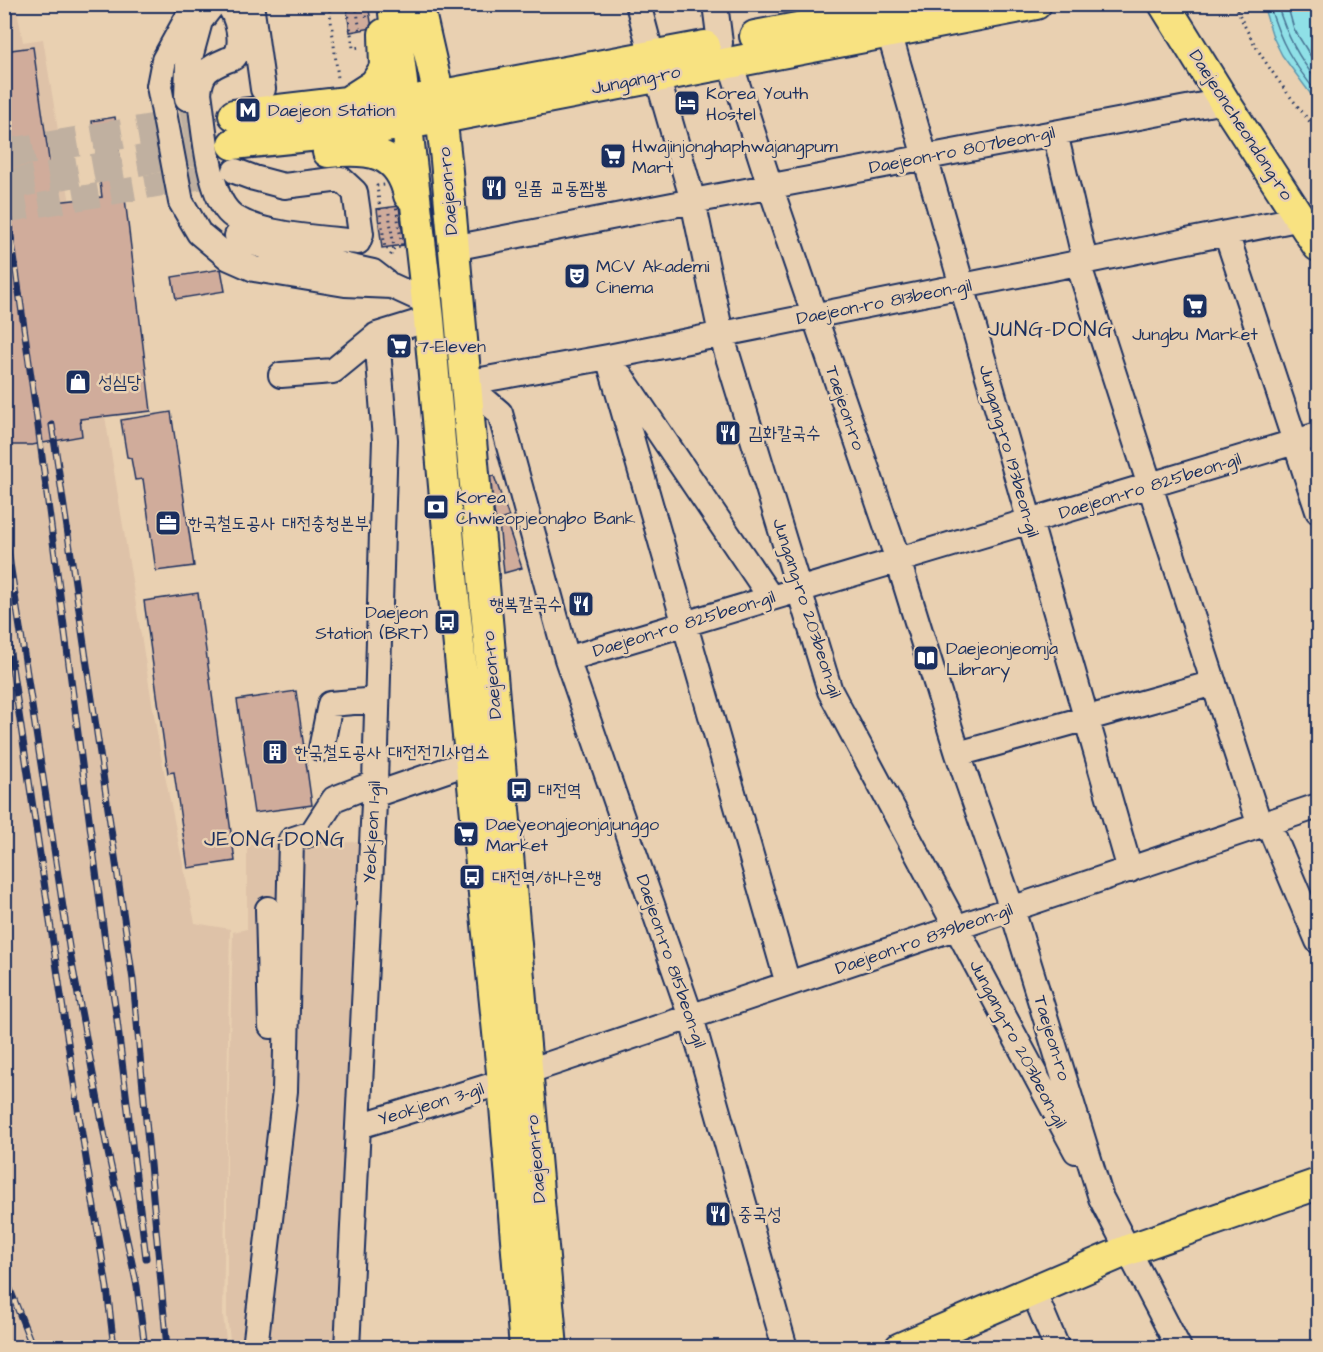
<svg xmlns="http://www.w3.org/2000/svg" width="1323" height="1352" font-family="'Architects Daughter','Poor Story',sans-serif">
	<rect width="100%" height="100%" fill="#e9d0b1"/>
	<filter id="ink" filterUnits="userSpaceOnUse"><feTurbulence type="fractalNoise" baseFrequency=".0167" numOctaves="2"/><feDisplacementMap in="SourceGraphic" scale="12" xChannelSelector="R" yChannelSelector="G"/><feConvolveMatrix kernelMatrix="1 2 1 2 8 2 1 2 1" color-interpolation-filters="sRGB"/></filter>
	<g filter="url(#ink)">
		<path fill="#dec2a8" d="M16,4L23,42L43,39L160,751L195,923L230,929L223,1316L227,1347L5,1348L4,5Z
			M359,842L348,1194L341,1347L231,1348L227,1316V1150L233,932L247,929V845Z"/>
		<path fill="#8fe0e7" stroke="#6199b0" stroke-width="1.5" d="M1263,5H1318V104L1282,55L1273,37Z"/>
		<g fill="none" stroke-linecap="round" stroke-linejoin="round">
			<path stroke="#497695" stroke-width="1.5" d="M1269,4C1281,44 1292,62 1318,94
				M1277,4C1287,36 1298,57 1318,82
				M1287,4L1294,29L1318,68"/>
		</g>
		<path fill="#d0ac9b" stroke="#1b2f5e" stroke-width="1.5" d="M80,4H112V7L100,9V5L81,8Z
			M346,4H368L372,28L350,32Z
			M789,4H843L791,13Z
			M33,47L55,202L102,197L92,121L115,117L151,411L80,419L82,436L32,445H4V51Z
			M399,206L404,245L382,248L377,209Z
			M221,269L225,291L176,299L172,277Z
			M171,412L194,566L156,571L143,479L135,480L131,458L127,457L121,420Z
			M494,476L509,517L496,521L487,477Z
			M506,521L522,568L504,573L499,523Z
			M198,593L235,861L188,868L174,772L168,773L144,601Z
			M296,691L312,805L254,813L237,700Z"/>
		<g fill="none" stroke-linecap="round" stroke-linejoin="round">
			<path stroke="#c0b0a0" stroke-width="24" stroke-dasharray="24 12" stroke-linecap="butt" d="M4,211L233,172"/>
			<path stroke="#c0b0a0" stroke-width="30" stroke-dasharray="30 15" stroke-linecap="butt" d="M4,154L234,115
				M4,185L233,144"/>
			<g stroke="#1b2f5e" stroke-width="28">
				<path id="minor" d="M195,4L164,60L159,86L181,202L199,233L229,258L254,269L345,284L392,286L427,302
					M227,4C237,13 245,45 235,56C233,59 230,59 227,60C208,68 201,72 199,93C204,123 207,185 226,209C245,236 326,238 358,242L361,234L355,192L341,179L284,186L254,178L235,171
					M251,4L263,89
					M638,4L652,56
					M715,4L720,43
					M889,32L1130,870
					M730,62L770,186L898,560L958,754L1012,909L1101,1198L1179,1348
					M657,76L693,201L721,334L830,691L1076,1151
					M187,98L188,65L200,21L211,7
					M1055,133L1085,261
					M1226,233L1318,511
					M237,236L270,249L373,272L386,282
					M453,248L693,201L1224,101
					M1078,263L1260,826
					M608,357L788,984
					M281,375L333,371L377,335
					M621,376L771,598
					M465,383L500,413L567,659L691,1017L785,1348
					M465,383L608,357L1302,218
					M567,659L1318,435
					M321,749L330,704L377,700
					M958,754L1214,683
					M374,795L470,762
					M1268,823L1318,941
					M268,909L271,1026
					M529,1071L1318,806
					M359,1126L503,1082
					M1033,1291L1057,1348
					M255,1348L285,1091L291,840L312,833L334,799L375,783
					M347,1348L375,783L382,532L385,440L377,335L429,319"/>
			</g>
			<g stroke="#1b2f5e" stroke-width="34">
				<path id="major" d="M393,4L429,319L454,597L503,1082L525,1348
					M418,4L439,96L446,160L552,1348
					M1164,4L1224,101L1318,246
					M755,36L923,4
					M347,102L375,84L385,68L384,34
					M234,115L347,102H405L705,46
					M233,144L367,130L442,118L1036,4
					M328,152C368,148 399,150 409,195
					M900,1348L1128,1250L1318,1184"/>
			</g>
			<path stroke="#1b2f5e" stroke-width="3" stroke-dasharray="1.5 4.5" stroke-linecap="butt" d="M329,4L338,78H337
				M347,4L353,48L361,47
				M356,4L360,32
				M364,4L367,20
				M1235,4C1253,51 1287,93 1318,132
				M393,184L402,247L385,249L377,186Z
				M388,207L394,248L389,259"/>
			<use href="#minor" stroke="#e9d0b1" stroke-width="24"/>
			<use href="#major" stroke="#f8e281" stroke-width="30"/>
			<g stroke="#1b2f5e" stroke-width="7">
				<path id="rail" d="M4,186L38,426L105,941L116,1012L146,1258
					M52,425L133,980L167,1348
					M4,524L70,953L107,1148L137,1286L145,1348
					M4,613L77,1103L107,1288L114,1348
					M4,1274L33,1348"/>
			</g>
			<use href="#rail" stroke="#e9d0b1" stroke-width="4.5" stroke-dasharray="14" stroke-linecap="butt"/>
		</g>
	</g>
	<defs>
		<g id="hotel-square" transform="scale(1.35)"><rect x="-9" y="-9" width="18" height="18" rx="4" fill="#1b2f5e" stroke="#e9d0b1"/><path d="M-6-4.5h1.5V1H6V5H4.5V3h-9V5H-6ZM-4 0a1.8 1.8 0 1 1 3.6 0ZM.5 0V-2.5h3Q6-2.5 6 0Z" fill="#fff"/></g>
		<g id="metro-square" transform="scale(1.35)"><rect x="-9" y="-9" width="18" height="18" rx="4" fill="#1b2f5e" stroke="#e9d0b1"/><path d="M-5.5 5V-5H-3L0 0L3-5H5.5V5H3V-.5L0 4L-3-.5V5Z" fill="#fff"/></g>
		<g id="supermarket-square" transform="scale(1.35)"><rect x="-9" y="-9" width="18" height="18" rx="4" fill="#1b2f5e" stroke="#e9d0b1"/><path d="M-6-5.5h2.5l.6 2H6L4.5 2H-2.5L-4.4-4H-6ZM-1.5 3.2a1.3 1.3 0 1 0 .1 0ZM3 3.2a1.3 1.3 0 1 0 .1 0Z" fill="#fff"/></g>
		<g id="restaurant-square" transform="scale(1.35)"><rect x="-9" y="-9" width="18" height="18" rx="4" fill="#1b2f5e" stroke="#e9d0b1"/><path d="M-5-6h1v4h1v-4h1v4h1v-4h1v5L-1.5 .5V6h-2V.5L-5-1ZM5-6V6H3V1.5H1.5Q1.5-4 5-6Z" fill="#fff"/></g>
		<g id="theatre-square" transform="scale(1.35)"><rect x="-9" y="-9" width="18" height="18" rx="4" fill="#1b2f5e" stroke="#e9d0b1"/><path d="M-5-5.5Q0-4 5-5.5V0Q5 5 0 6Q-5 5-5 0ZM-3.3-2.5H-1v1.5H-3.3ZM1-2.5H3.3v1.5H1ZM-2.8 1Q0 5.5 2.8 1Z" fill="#fff"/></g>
		<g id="shop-square" transform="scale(1.35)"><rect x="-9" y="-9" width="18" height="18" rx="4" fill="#1b2f5e" stroke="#e9d0b1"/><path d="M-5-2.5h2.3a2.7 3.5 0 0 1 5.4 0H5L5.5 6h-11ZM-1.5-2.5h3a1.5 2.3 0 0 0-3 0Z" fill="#fff"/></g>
		<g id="bank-square" transform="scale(1.35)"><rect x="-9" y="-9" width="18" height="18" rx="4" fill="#1b2f5e" stroke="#e9d0b1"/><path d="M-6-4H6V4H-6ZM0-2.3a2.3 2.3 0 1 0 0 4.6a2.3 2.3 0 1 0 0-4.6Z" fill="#fff"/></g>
		<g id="office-square" transform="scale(1.35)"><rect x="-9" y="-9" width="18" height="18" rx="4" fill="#1b2f5e" stroke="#e9d0b1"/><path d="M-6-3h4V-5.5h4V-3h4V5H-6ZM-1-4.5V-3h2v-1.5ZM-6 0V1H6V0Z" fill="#fff"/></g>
		<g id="bus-square" transform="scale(1.35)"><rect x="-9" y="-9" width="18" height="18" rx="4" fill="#1b2f5e" stroke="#e9d0b1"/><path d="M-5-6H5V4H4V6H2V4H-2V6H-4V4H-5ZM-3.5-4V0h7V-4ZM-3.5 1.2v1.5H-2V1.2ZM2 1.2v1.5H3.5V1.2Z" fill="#fff"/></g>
		<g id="library-square" transform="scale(1.35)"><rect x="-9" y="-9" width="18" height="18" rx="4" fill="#1b2f5e" stroke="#e9d0b1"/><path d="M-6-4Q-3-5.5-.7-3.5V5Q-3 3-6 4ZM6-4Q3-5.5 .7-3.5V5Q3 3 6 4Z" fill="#fff"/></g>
		<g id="building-square" transform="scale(1.35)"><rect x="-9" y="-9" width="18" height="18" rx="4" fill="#1b2f5e" stroke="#e9d0b1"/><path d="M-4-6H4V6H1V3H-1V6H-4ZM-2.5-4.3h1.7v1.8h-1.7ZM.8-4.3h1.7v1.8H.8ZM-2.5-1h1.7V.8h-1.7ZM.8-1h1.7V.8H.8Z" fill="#fff"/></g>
	</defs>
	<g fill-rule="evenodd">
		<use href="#hotel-square" x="687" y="103"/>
		<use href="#metro-square" x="248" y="110"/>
		<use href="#supermarket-square" x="613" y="156"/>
		<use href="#restaurant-square" x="494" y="188"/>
		<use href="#theatre-square" x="577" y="276"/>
		<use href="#supermarket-square" x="1195" y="306"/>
		<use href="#supermarket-square" x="399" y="346"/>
		<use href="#shop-square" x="78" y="382"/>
		<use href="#restaurant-square" x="728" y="433"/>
		<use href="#bank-square" x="436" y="507"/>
		<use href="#office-square" x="168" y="523"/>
		<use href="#restaurant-square" x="581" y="604"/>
		<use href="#bus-square" x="447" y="622"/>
		<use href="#library-square" x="926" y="658"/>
		<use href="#building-square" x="275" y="752"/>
		<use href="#bus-square" x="519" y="790"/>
		<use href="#supermarket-square" x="466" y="834"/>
		<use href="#bus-square" x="472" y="877"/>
		<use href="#restaurant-square" x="718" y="1214"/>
	</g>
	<g text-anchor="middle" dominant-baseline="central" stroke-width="5" stroke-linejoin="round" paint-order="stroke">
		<g font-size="18" fill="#1b2f5e" stroke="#e9d0b1">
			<text transform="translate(636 80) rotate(-11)">Jungang-ro</text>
			<text transform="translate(1241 125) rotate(57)">Daejeoncheondong-ro</text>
			<text transform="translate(962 150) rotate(-11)">Daejeon-ro 807beon-gil</text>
			<text transform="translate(448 191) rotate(-95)">Daejeon-ro</text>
			<text transform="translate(884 302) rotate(-11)">Daejeon-ro 813beon-gil</text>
			<text transform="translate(845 408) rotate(71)">Taejeon-ro</text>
			<text transform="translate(1009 451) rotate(74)">Jungang-ro 193beon-gil</text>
			<text transform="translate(1150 486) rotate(-17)">Daejeon-ro 825beon-gil</text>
			<text transform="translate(807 608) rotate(72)">Jungang-ro 203beon-gil</text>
			<text transform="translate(684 624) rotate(-17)">Daejeon-ro 825beon-gil</text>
			<text transform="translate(492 675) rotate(-95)">Daejeon-ro</text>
			<text transform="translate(372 832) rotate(-87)">Yeokjeon 1-gil</text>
			<text transform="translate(924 939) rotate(-19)">Daejeon-ro 839beon-gil</text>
			<text transform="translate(671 961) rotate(71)">Daejeon-ro 815beon-gil</text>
			<text transform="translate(1052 1038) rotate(73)">Taejeon-ro</text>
			<text transform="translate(1018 1044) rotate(62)">Jungang-ro 203beon-gil</text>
			<text transform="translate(431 1104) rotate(-17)">Yeokjeon 3-gil</text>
			<text transform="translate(536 1159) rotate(-95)">Daejeon-ro</text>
		</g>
		<g font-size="18" fill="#1b2f5e" stroke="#e9d0b1" text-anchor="start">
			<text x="706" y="93">Korea Youth<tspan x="706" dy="21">Hostel</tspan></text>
			<text x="268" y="110">Daejeon Station</text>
			<text x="632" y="146">Hwajinjonghaphwajangpum<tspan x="632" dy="21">Mart</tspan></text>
			<text x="514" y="188">일품 교동짬뽕</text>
			<text x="596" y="266">MCV Akademi<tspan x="596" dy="21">Cinema</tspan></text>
			<text x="1195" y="334" text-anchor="middle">Jungbu Market</text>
			<text x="418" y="346">7-Eleven</text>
			<text x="98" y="382">성심당</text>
			<text x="748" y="433">김화칼국수</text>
			<text x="456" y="497">Korea<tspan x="456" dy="21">Chwieopjeongbo Bank</tspan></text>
			<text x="188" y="523">한국철도공사 대전충청본부</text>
			<text x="562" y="604" text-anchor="end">행복칼국수</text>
			<text x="428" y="612" text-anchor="end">Daejeon<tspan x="428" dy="21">Station (BRT)</tspan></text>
			<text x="946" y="648">Daejeonjeomja<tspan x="946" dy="21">Library</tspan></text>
			<text x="294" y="752">한국철도공사 대전전기사업소</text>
			<text x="538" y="790">대전역</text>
			<text x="486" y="824">Daeyeongjeonjajunggo<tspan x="486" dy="21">Market</tspan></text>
			<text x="492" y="877">대전역/하나은행</text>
			<text x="738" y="1214">중국성</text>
		</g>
		<g font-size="21" letter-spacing="1.5" fill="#1b2f5e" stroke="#e9d0b1">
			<text x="1051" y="329">JUNG-DONG</text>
			<text x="275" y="839">JEONG-DONG</text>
		</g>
	</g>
	<rect width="1323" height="1352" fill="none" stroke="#e9d0b1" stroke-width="24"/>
	<rect x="12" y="12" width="1299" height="1328" fill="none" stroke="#1b2f5e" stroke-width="2" filter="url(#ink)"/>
</svg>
